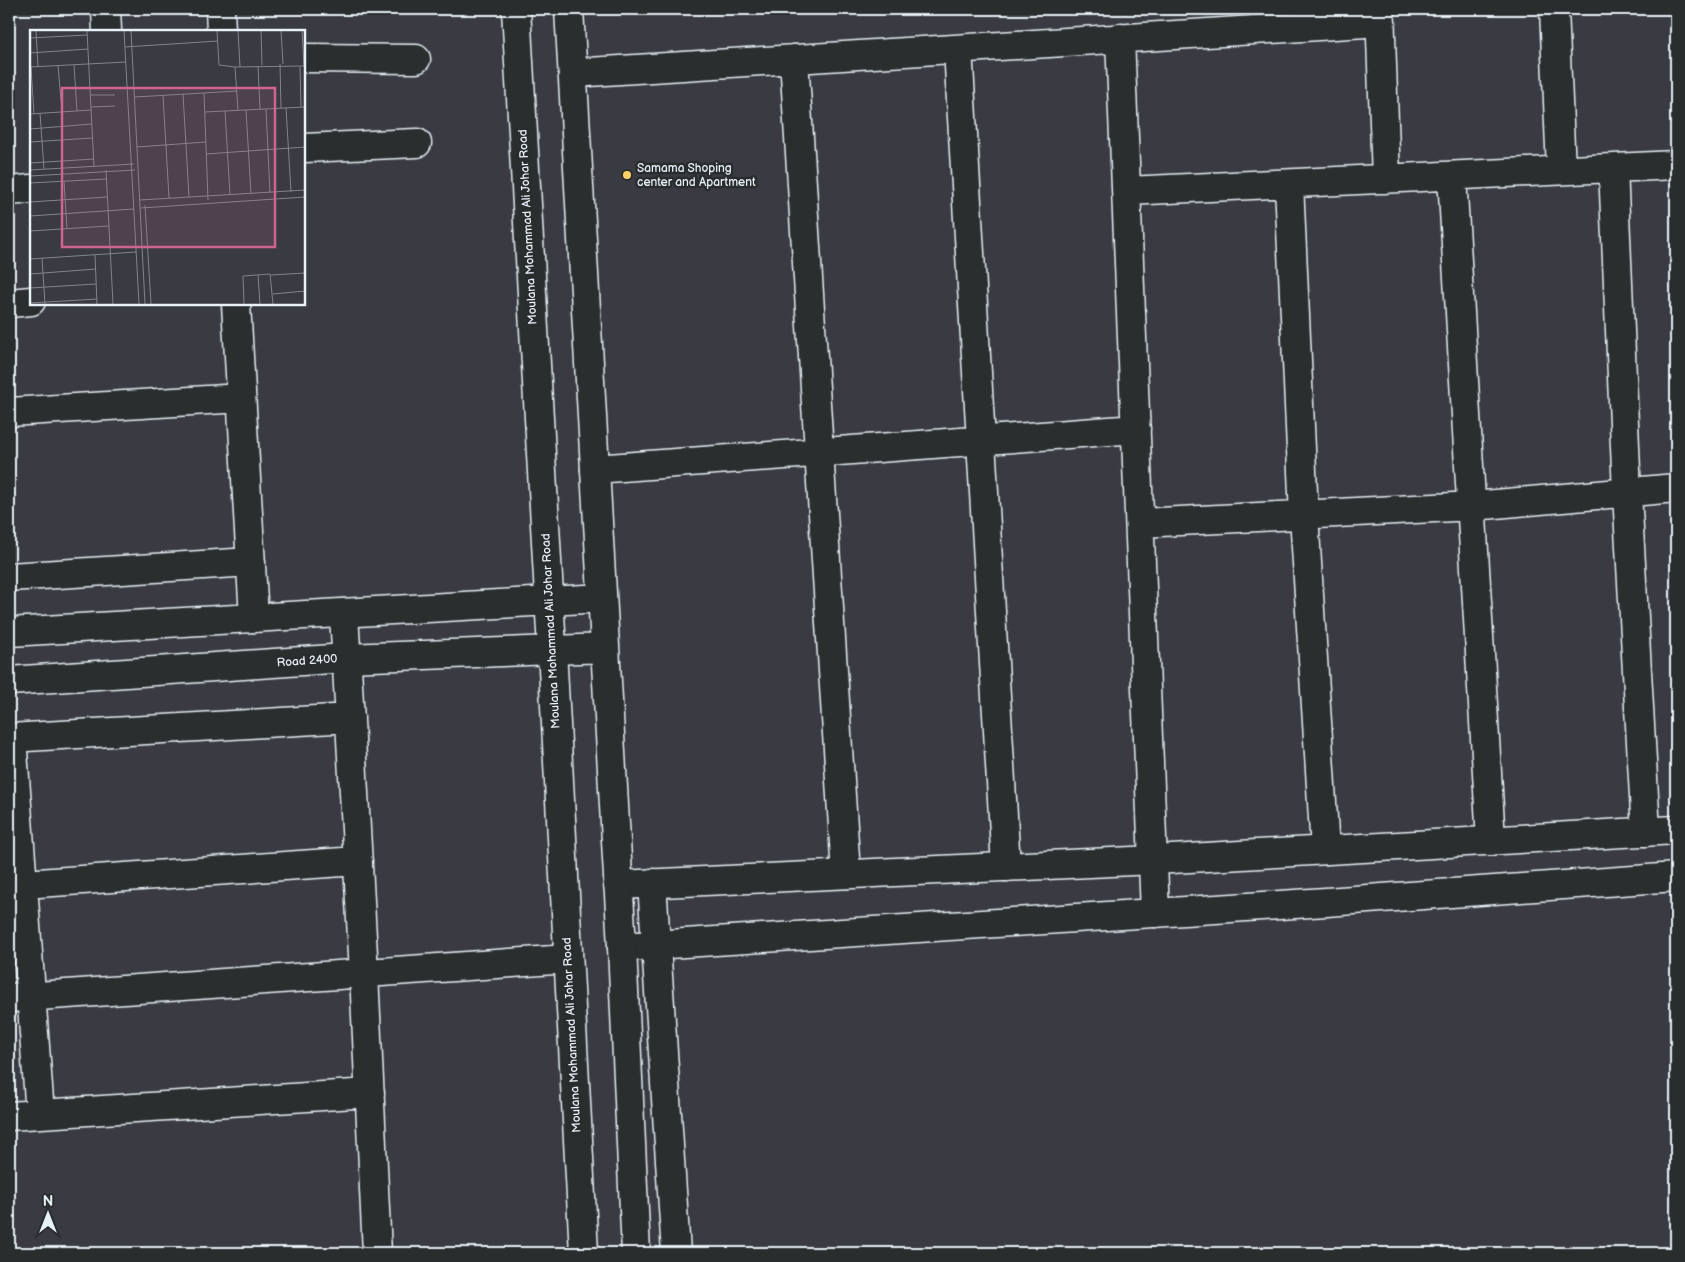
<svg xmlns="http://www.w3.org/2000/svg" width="1685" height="1262" font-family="'Balsamiq Sans',sans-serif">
	<rect width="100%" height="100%" fill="#3a3b42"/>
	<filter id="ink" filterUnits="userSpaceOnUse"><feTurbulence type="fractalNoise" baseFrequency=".02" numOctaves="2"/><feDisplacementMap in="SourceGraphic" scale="10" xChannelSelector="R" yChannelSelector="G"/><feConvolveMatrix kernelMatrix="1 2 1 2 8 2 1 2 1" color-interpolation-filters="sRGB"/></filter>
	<g filter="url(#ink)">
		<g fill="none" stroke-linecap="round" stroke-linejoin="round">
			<g stroke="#e8f1f8" stroke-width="31">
				<path id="minor" d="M106,9L107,31
					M220,9L221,31
					M1380,9L1386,179
					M1554,9L1561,170
					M1120,38L1155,913
					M958,49L1006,867
					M304,58L416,59
					M794,59L846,874
					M573,73L1381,22
					M304,148L417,143
					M1613,168L1627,493L1646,832
					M1452,176L1491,841
					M1289,184L1304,515L1325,850
					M9,191L31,189
					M1127,191L1676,165
					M9,303L31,301
					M236,304L254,618
					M9,412L241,398
					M595,469L1136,429
					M1140,523L1473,506L1676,488
					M9,577L251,562
					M344,613L364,973L377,1253
					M9,738L350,718
					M12,738L40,1114
					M652,883L676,1253
					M9,885L358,861
					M9,998L568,959
					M9,1116L370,1093"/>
			</g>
			<g stroke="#e8f1f8" stroke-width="31">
				<path id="tertiary" d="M618,885L1154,860L1676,830
					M622,947L1326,902L1676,877"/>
			</g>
			<g stroke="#e8f1f8" stroke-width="31">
				<path id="secondary" d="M516,9L552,649L584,1253
					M569,9L622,947L636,1253
					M9,632L602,598
					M9,681L346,658L605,648"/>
			</g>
			<use href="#minor" stroke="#2a2d2e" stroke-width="28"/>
			<use href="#tertiary" stroke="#2a2d2e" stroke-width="28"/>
			<use href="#secondary" stroke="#2a2d2e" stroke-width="28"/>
		</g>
	</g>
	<circle fill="#ffd166" stroke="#2a2d2e" stroke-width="2" cx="627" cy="175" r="5"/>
	<g text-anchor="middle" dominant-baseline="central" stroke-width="5" stroke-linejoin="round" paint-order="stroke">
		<g font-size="12" fill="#e8f1f8" stroke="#2a2d2e" text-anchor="start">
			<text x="637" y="168">Samama Shoping<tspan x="637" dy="14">center and Apartment</tspan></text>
		</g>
		<g font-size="12" fill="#e8f1f8" stroke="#2a2d2e">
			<text transform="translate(528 227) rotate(-93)">Moulana Mohammad Ali Johar Road</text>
			<text transform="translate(551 631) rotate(-93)">Moulana Mohammad Ali Johar Road</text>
			<text transform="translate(307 661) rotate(-4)">Road 2400</text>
			<text transform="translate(572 1035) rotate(-93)">Moulana Mohammad Ali Johar Road</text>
		</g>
	</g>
	<g transform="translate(30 30)">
		<rect width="275" height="275" fill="#3a3b42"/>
		<path fill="none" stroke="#80848b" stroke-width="1" d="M6,1L8,37M57,1L64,136M94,1L109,274M101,1L115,274M187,1L189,35L205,37L208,80M208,1L210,37M231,1L232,35M251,1L253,34M272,1L274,36M0,8L57,5M95,17L188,11M0,23L58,19M250,34L251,78M44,35L47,81M28,36L32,82M228,36L230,79M0,37L96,32M1,37L4,84M205,37L275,36M270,37L271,77M174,63L178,170M153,64L159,167M60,65H85M133,65L139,168M105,67L207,61M61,77L85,76M256,78L261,162M236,79L240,163M216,80L221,164M195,81L200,165M175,82L275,77M10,83L14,139M0,84L61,80M0,99L62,94M0,112L63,108M107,117L176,112M176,124L275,117M0,133L64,129M0,140L104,134M76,140L83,274M0,146L105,140M34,151L37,199M0,153L76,149M110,170L275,160M0,172L77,167M115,175L121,274M111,178L275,167M0,186L104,179M0,201L79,196M65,225L67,274M12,228L15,274M0,229L106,222M0,244L66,239M228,245L230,274M241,245L275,243M0,258L66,254M243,264L275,261M0,273L67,269M214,274L213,246L240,244L243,274"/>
		<path fill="#cf6492" fill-opacity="0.15" stroke="#cf6492" stroke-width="2.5" d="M32,58H245V217H32Z"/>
		<rect width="275" height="275" fill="none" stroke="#e8f1f8" stroke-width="2.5"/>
	</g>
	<rect width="1685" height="1262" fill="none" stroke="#2a2d2e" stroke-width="30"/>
	<rect x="15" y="15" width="1655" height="1232" fill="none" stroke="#e8f1f8" stroke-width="2" filter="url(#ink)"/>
	<g transform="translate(48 1214)" stroke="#2a2d2e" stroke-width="4" paint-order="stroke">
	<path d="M0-4L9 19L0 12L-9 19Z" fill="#e8f1f8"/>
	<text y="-8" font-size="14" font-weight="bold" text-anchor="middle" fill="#e8f1f8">N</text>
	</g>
</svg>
